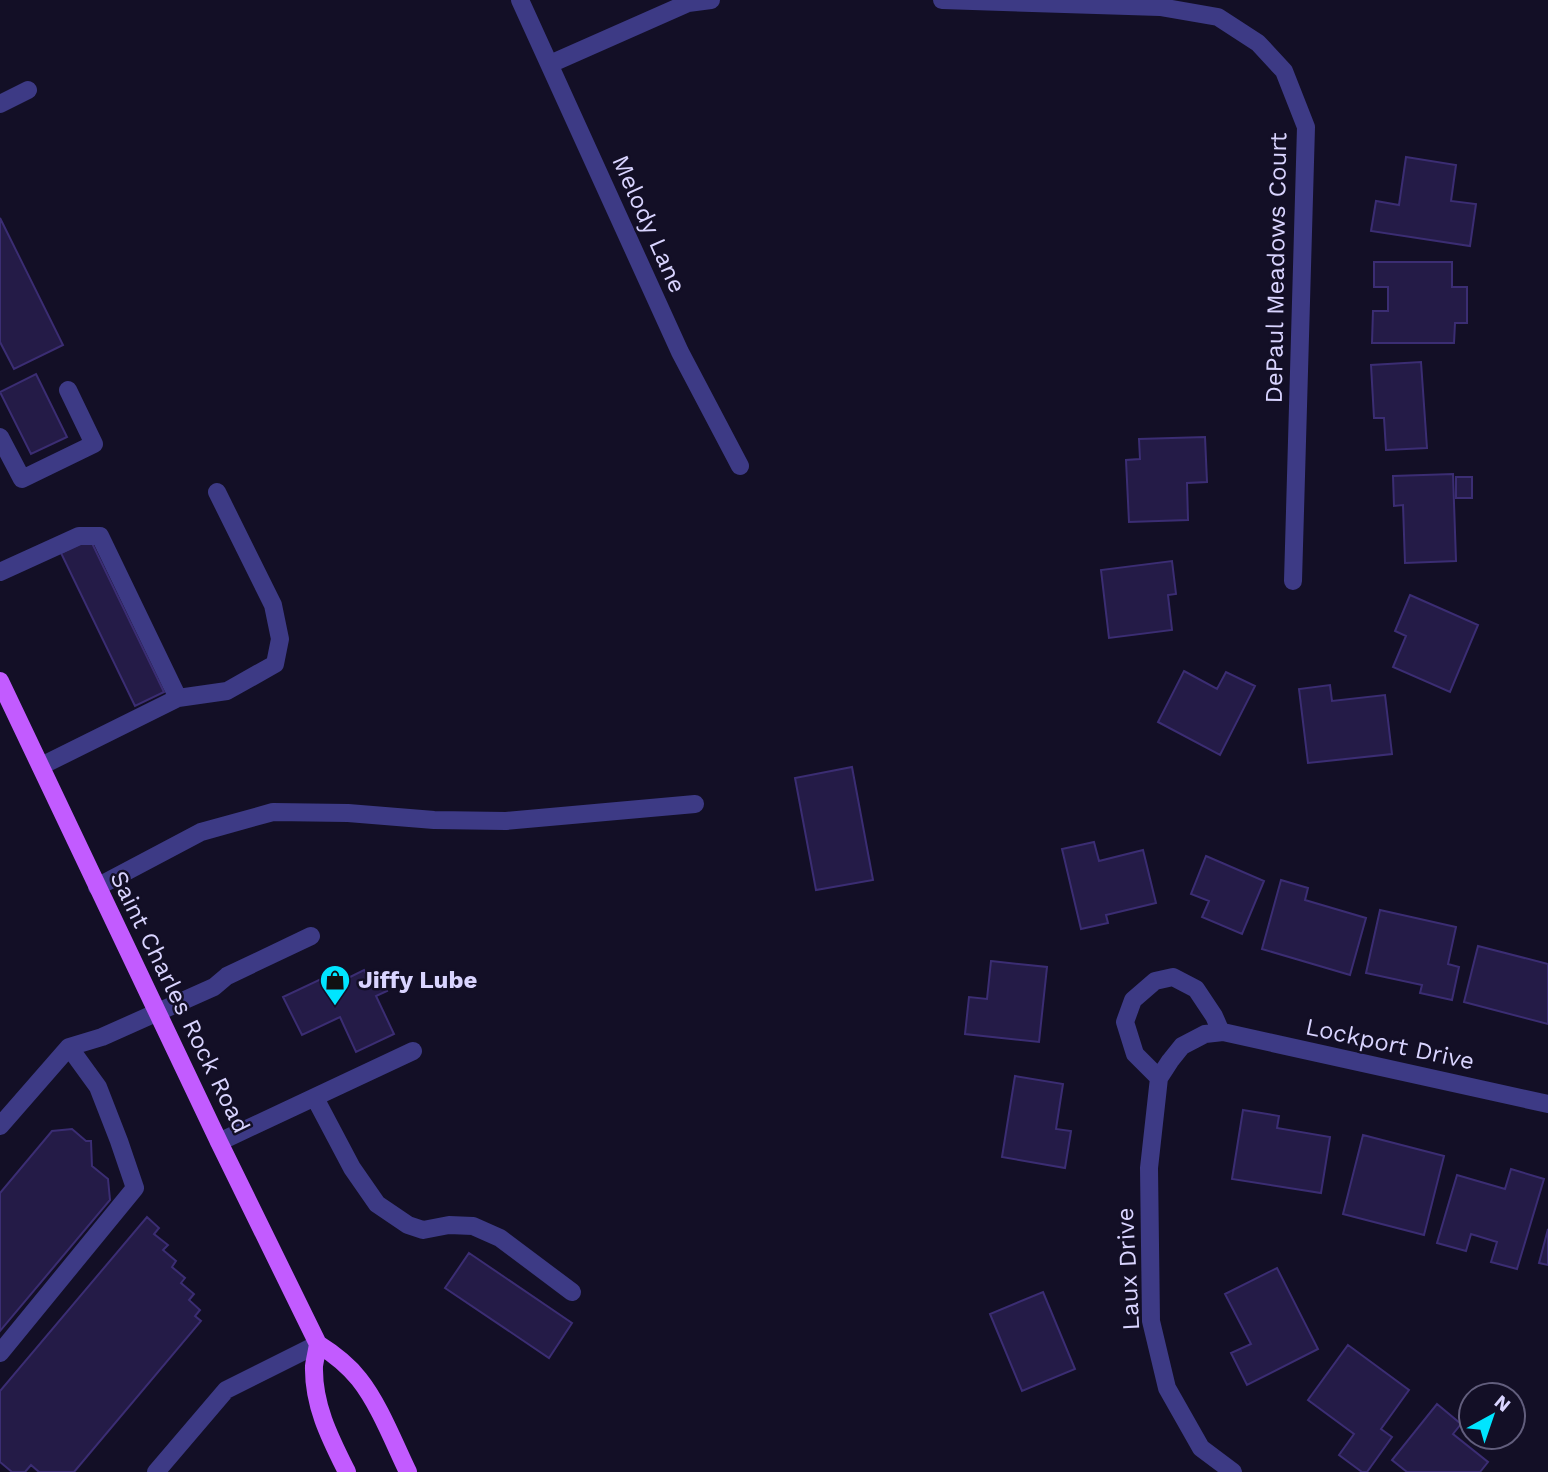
<svg xmlns="http://www.w3.org/2000/svg" width="1548" height="1472" font-family="'Work Sans',sans-serif">
	<rect width="100%" height="100%" fill="#130f26"/>
	<path fill="#241b47" stroke="#3b2d73" stroke-width="2" d="M1406,157L1456,165L1451,201L1476,204L1470,246L1371,231L1376,201L1399,205Z
		M0,218L63,345L14,369L0,342Z
		M1374,262H1452V287H1467V323H1455L1454,343H1372L1373,311H1388V287H1374Z
		M1421,362L1427,448L1386,450L1384,418H1374L1371,365Z
		M36,374L67,437L31,454L0,392Z
		M1205,437L1207,482L1187,483L1188,520L1129,522L1126,460L1140,459L1139,439Z
		M1453,474L1456,561L1405,563L1403,505L1394,506L1393,476Z
		M1456,477H1472V498H1456Z
		M90,539L164,692L135,706L61,553Z
		M1172,561L1176,594L1168,595L1172,630L1109,638L1101,570Z
		M1410,595L1478,625L1450,692L1393,667L1406,636L1395,631Z
		M1184,671L1217,689L1226,672L1255,686L1220,755L1158,722Z
		M1330,685L1332,701L1385,695L1392,754L1308,763L1299,689Z
		M852,767L873,880L816,890L795,778Z
		M1094,842L1099,861L1143,850L1156,903L1106,915L1108,923L1081,929L1062,849Z
		M1206,856L1264,881L1242,934L1202,917L1209,901L1191,894Z
		M1281,880L1308,888L1305,900L1366,918L1350,975L1262,949Z
		M1380,910L1456,927L1448,964L1459,967L1452,1000L1420,993L1422,985L1366,973Z
		M1478,946L1548,964V1024L1464,1002Z
		M991,961L1047,967L1039,1042L965,1034L969,997L987,999Z
		M364,970L371,984L381,979L387,991L376,996L394,1034L356,1052L340,1017L302,1035L283,997L338,971L342,981Z
		M1015,1076L1063,1084L1056,1129L1071,1131L1065,1168L1002,1157Z
		M1243,1110L1279,1116L1277,1128L1330,1137L1321,1193L1232,1179Z
		M72,1129L86,1141H91L92,1166L108,1179L110,1200L0,1331V1193L52,1131Z
		M1363,1135L1444,1156L1424,1235L1343,1214Z
		M1511,1169L1544,1179L1517,1269L1491,1262L1497,1242L1471,1234L1466,1251L1437,1243L1457,1175L1505,1189Z
		M147,1217L159,1228L154,1234L168,1245L163,1250L176,1261L172,1267L185,1278L181,1283L194,1294L189,1300L200,1310L195,1316L201,1321L74,1472H39L31,1465L25,1472H12L0,1462V1391Z
		M1548,1229V1265L1539,1263Z
		M469,1253L572,1323L549,1358L445,1288Z
		M1277,1268L1318,1349L1247,1385L1231,1353L1251,1344L1225,1294Z
		M1043,1292L1075,1369L1022,1391L990,1314Z
		M1348,1345L1409,1390L1381,1429L1392,1437L1367,1472H1362L1339,1455L1354,1434L1308,1400Z
		M1437,1404L1461,1424L1453,1434L1488,1462L1480,1472H1407L1392,1460Z"/>
	<g fill="none" stroke-linecap="round" stroke-linejoin="round">
		<path stroke="#3d3a85" stroke-width="18" d="M520,0L680,352L740,466
			M942,0L1160,7L1218,17L1258,43L1284,71L1306,127L1293,581
			M550,64L688,3L711,0
			M0,104L28,90
			M0,437L22,479L94,444L68,390
			M0,572L79,536H100L178,698L41,766
			M178,698L227,691L275,664L280,639L273,605L217,492
			M97,887L201,832L273,812L348,813L434,820L506,821L695,804
			M1159,1078L1135,1054L1125,1022L1133,1000L1155,981L1173,977L1196,989L1214,1016L1221,1032
			M315,1098L352,1168L377,1204L408,1225L423,1230L449,1225L473,1226L500,1238L572,1292
			M0,1126L69,1047L102,1037L214,987L227,976L311,936
			M219,1142L413,1051
			M0,1353L135,1188L119,1141L98,1087L69,1047
			M156,1472L226,1390L318,1344
			M1233,1472L1201,1448L1167,1388L1151,1321L1149,1168L1159,1078L1170,1061L1182,1046L1205,1034L1223,1032L1548,1104"/>
		<path stroke="#c25bff" stroke-width="18" d="M0,681L219,1142L318,1344C334,1354 348,1365 359,1379C379,1404 394,1443 408,1472
			M318,1344C317,1351 315,1359 314,1366C313,1405 330,1438 347,1472"/>
	</g>
	<defs>
		<g id="shop-pin" transform="scale(1.575)"><path d="M0 17L-7.5 6A9.5 9.5 0 1 1 7.5 6Z" fill="#00e5ff" stroke="#130f26"/><path d="M-5-2.5h2.3a2.7 3.5 0 0 1 5.4 0H5L5.5 6h-11ZM-1.5-2.5h3a1.5 2.3 0 0 0-3 0Z" fill="#111"/></g>
	</defs>
	<g fill-rule="evenodd">
		<use href="#shop-pin" x="335" y="980"/>
	</g>
	<g text-anchor="middle" dominant-baseline="central" stroke-width="5" stroke-linejoin="round" paint-order="stroke">
		<g font-size="24" fill="#d9d4ff" stroke="#130f26">
			<text transform="translate(649 224) rotate(66)">Melody Lane</text>
			<text transform="translate(1276 268) rotate(-89)">DePaul Meadows Court</text>
			<text transform="translate(180 1002) rotate(64)">Saint Charles Rock Road</text>
			<text transform="translate(1390 1044) rotate(12)">Lockport Drive</text>
			<text transform="translate(1128 1269) rotate(-93)">Laux Drive</text>
		</g>
		<g font-size="24" font-weight="bold" fill="#d9d4ff" stroke="#130f26" text-anchor="start">
			<text x="358" y="980">Jiffy Lube</text>
		</g>
	</g>
	<g transform="translate(1492 1416) rotate(40)"><circle r="33" fill="#130f26" stroke="#625e7d" stroke-width="2"/>
	<path d="M0-5L12 26L0 18L-12 26Z" fill="#00e5ff"/>
	<text y="-10" font-size="19" font-weight="bold" text-anchor="middle" fill="#d9d4ff">N</text>
	</g>
</svg>
